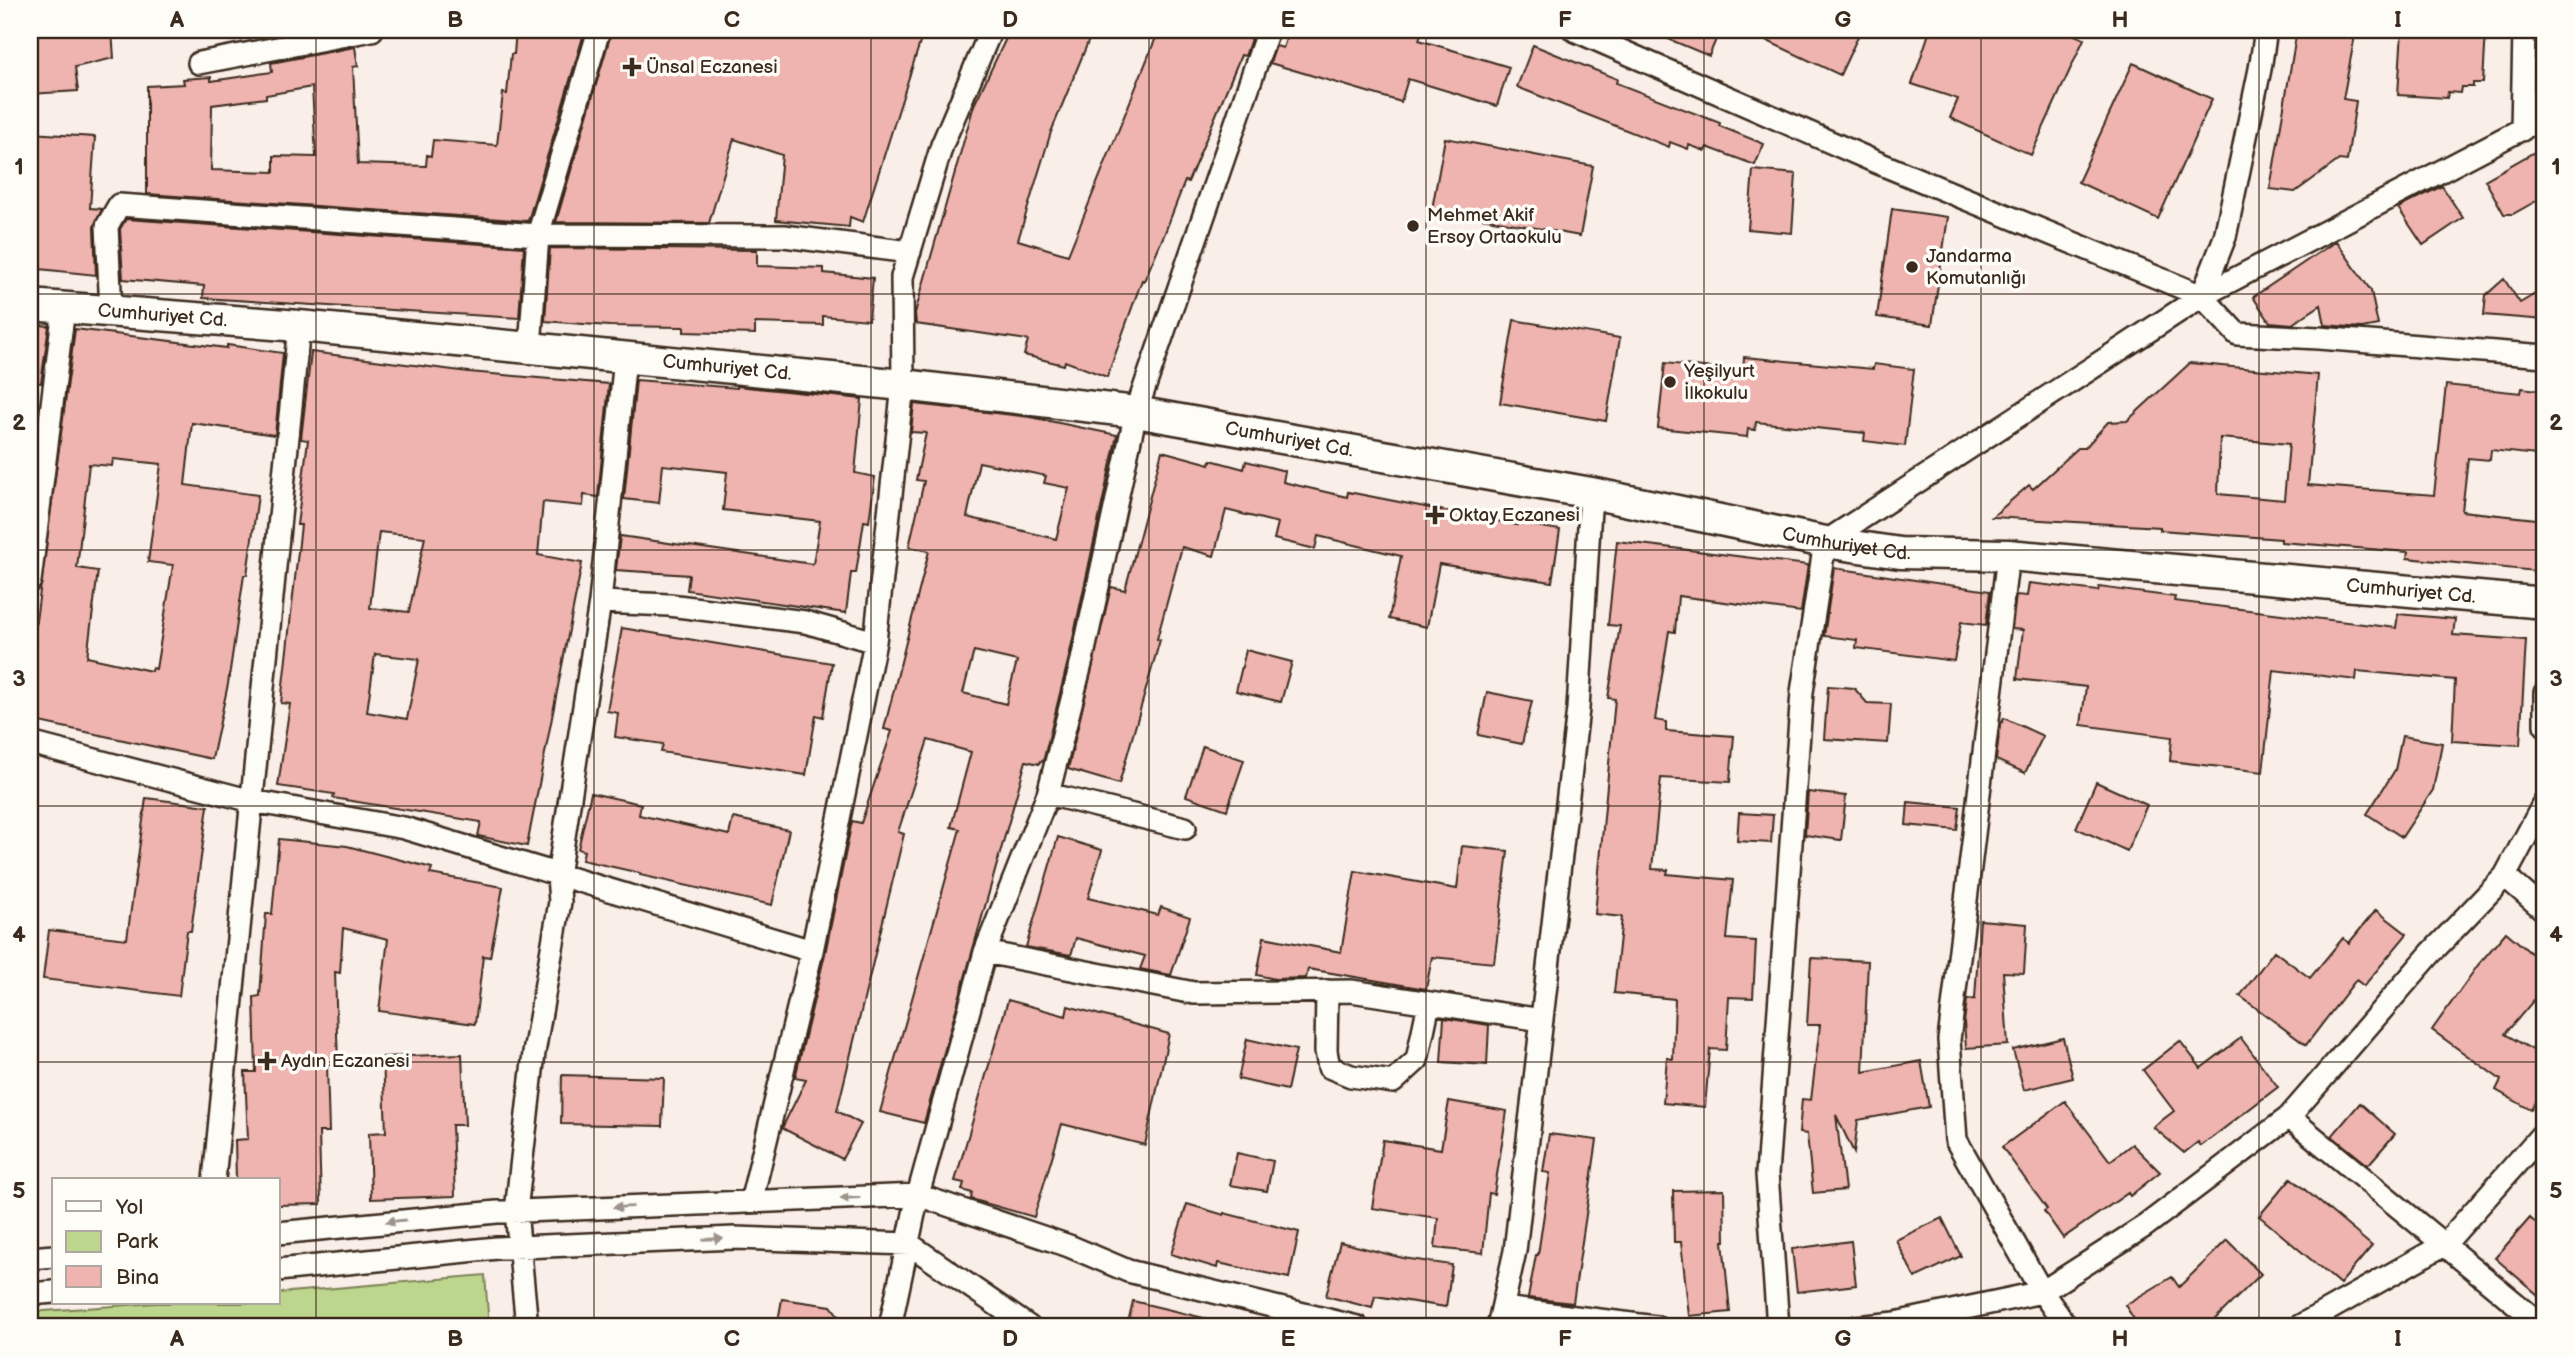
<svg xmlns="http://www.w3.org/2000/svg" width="2575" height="1357" font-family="'Balsamiq Sans',sans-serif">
	<rect width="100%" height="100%" fill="#faeee9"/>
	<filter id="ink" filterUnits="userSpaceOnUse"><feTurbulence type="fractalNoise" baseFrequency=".0143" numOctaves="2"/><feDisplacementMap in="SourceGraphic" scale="14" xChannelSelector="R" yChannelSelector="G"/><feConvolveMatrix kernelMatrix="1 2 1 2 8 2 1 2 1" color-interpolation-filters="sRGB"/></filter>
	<g filter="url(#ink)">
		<path fill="#bcd68d" stroke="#7c8056" stroke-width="2" d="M485,1275L489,1327H30V1312L156,1303H278V1293Z"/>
		<path fill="#efb4af" stroke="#3b2a1e" stroke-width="2" fill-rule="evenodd" d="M30,30H65V34L112,31L114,58L75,67L78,91L30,94Z
			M516,30H585L528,221L147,194V86L184,84L183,79L211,77V81L272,72L271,63L355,47L358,66L353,67L358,164L426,166L427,155L431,156L433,140L497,145L503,93L507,94L511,54H514ZM312,87L316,157L274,156V172L211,170L212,105L266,98V95Z
			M612,30H924L863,222L850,217L849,227L776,220L782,155L734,139L709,223L556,222Z
			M1010,30H1093L1051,132L1018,240L1068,255L1159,30H1234L1252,36L1245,56L1241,55L1188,182L1185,181L1164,235L1144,281L1142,280L1107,377L1065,361L1064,365L1024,355L1028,340L916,324L915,313L974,105Z
			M1289,30H1422L1419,40L1509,67L1497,106L1408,79L1401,102L1270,63L1276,46L1283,48Z
			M1647,30H1720L1709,56Z
			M1744,30H1861L1840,75Z
			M1930,30H2064L2084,39L2031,155L1950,118L1958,99L1912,84Z
			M2297,30H2356L2343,99L2356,101L2347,161L2339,160L2295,192L2270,189Z
			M2402,30H2486L2483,83H2473V87H2461L2460,93L2448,92L2447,98L2398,95Z
			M1533,45L1617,79L1616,83L1720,123L1719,126L1764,144L1755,165L1707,147L1705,151L1689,145L1688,149L1670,142L1669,147L1517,87Z
			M2133,63L2212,99L2158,219L2078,182Z
			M30,133L95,137L90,208L102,209L94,227L96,275L30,268Z
			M1445,138L1593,166L1580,236L1432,209Z
			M2545,146V196L2513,214H2504L2485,180Z
			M1753,170L1796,174L1792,233L1748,229Z
			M2442,186L2463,218L2423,245L2398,208Z
			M1892,209L1948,217L1932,325L1877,317Z
			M126,219L524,247L519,318L203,298L204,286L123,279L120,229Z
			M2336,241L2371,291L2378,325L2362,328L2325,325L2321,305L2292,324L2270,322L2253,297Z
			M550,248L757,250V266L824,268V273L873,278L869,320L823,316V325L755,323V334L684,332V327L609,326L545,321Z
			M2504,279L2520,303L2545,288V320L2484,315L2486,295Z
			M1514,320L1620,338L1606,421L1500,403Z
			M30,324L49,326L41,383L30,382Z
			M75,329L227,348V345L283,353L275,435L192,423L185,485L258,495L247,575H244L228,684L212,759L30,720V671L36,643H33ZM113,459L161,464L148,562L173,565L156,669L152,668L151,671L87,657L98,571L77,568L89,464L112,466Z
			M311,352L469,372L609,384L598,497L584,495L583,506L543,502L538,555L582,563L527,846L478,836L481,822L333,798L334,794L278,786L290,704L281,703L301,525H297L308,440L301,439ZM379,532L425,537L409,612L370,608ZM375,654L419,659L407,719L367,712Z
			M1744,357L1873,369L1874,364L1914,369L1905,446L1864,441L1865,433L1756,422L1755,430L1748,429L1747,437L1658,428L1665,363L1743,371Z
			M2190,363L2318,375L2308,485L2434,495L2446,385L2521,393L2522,388L2545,391V456L2491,450L2490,460L2468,458L2462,511L2545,520V572L2407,558L2408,552L2281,542V539L2160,530V527L1992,517L2029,485L2033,489L2078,448H2085L2108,422L2127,421ZM2220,438L2289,444L2284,500L2218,494Z
			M636,380L737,388V386L862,399L855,473L875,477L869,522L864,521L856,573H851L846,613L687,590L689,575L616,570L620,536L813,564L820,521L723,510L727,472L663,465L659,503L624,499Z
			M914,404L1030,417L1117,435L1069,657L1043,762L1040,761L1039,764L1026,761L924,1123L880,1112L960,829L951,827L971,752L928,740L898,832L904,834L837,1111L861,1124L842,1159L782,1128L806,1080L795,1078L825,954L852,821L861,823L892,731L884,729L929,551L909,547L924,481L916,480L926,433L911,432ZM979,462L1046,476L1044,483L1069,488L1056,539L967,517ZM974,651L1017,661L1006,704L963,693Z
			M1162,451L1210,464L1211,460L1244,469L1246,461L1285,471L1283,482L1347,497L1348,492L1517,525V523L1560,530L1552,582L1439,564L1427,627L1389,619L1401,556L1318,536L1315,549L1274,539L1278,523L1226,510L1214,556L1182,547L1157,639L1160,640L1119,784L1068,769L1111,587L1125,590Z
			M1617,541L1808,565L1801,612L1678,596L1675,632L1669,631L1655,720L1666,722V731L1734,736L1730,782L1661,778L1652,869L1668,870L1667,874L1733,880L1727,939L1756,941L1753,998L1729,997L1726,1050L1710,1049L1705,1107L1663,1103L1667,1058L1673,1059L1675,999L1614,993L1622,917L1595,914L1615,699L1608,698L1620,626L1608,625Z
			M1834,568L1990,591L1986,625L1961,622L1954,661L1856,648L1857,640L1824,636Z
			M2029,583L2098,591L2099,587L2175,597L2174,601L2396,628L2398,614L2455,619L2453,635L2526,640L2520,745L2452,741L2455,680L2357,671L2356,680L2274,670L2263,772L2170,761L2172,737L2081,725L2086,687L2017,679L2023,630L2012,629L2016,595L2027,596Z
			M622,628L832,663L823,717L816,715L806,775L661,752L663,744L615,737L618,713L607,711Z
			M1246,650L1292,662L1281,702L1236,691Z
			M1828,686L1854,688L1867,703L1891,704L1888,743L1824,739Z
			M1487,692L1532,701L1522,744L1478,735Z
			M2004,718L2043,736L2025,773L1996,760L2000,726Z
			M2402,736L2442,743L2433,790L2402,837L2367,814L2395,770Z
			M1203,746L1244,760L1227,810L1186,796Z
			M2096,782L2147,805L2127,851L2076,828Z
			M1808,792L1846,796L1841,840L1805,835Z
			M591,793L641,804L639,815L729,835L733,818L789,830L772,905L640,875V873L582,860L584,851L578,849Z
			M146,798L208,806L191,931H187L179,996L43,979L49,930L127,939Z
			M1908,802L1960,807L1957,830L1906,825Z
			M1739,813L1773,815L1771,843L1737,841Z
			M1058,837L1102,850L1088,898L1158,915L1161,907L1190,917L1171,975L1140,969L1145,956L1076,938L1071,955L1026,947Z
			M279,839L347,846L432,868L430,874L503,887L490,957L483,956L475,1024L379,1011L388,939L343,928L340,973L335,972L338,1064L327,1065L329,1132H319L321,1204L278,1205V1180H236L235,1140L248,1139L245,1072H256L254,997L260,996L266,914H272Z
			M1462,846L1508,851L1494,963L1432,957L1426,989L1308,969L1306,978L1275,979L1257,975L1264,937L1341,952L1355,871L1457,889Z
			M2376,910L2407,934L2364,986L2356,980L2306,1045L2240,996L2274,951L2310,978L2343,938L2349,943Z
			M1980,920L2027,924L2024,973L2003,972L2008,1045L1966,1048L1964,1022L1967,1000L1975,999Z
			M2506,932L2545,965V987L2505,1034L2545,1057V1085L2531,1110L2496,1090L2501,1080L2432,1030L2478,965Z
			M1811,958L1868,961L1863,1072L1921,1061L1929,1107L1858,1120L1854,1153L1836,1115L1845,1190L1813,1193L1807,1134L1799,1133L1802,1099L1811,1100L1820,1025H1807Z
			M1008,1000L1066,1016L1068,1006L1169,1034L1145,1145L1062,1124L1034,1217L971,1199L972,1193L962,1190L964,1183L955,1181Z
			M1444,1018L1489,1025L1487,1065L1441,1062Z
			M2063,1038L2073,1078L2024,1090L2013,1050Z
			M2241,1038L2278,1087L2201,1146L2198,1142L2184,1153L2153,1127L2174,1111L2143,1070L2180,1041L2201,1068Z
			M1247,1039L1296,1050L1287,1090L1238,1079Z
			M462,1054L465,1125H452L455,1196L371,1199L369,1133L386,1132L383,1057Z
			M562,1075L664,1078L662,1126L561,1124Z
			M1449,1101L1507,1111L1494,1194L1489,1193L1483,1253L1435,1248L1438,1218L1372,1208L1383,1140L1441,1149Z
			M2065,1101L2110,1161L2132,1144L2160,1172L2130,1196L2128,1193L2063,1238L2044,1211L2047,1209L2002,1147Z
			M2360,1103L2395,1134L2368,1165L2332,1136Z
			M1549,1134L1597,1140L1573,1303L1528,1298L1536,1255H1538L1550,1173L1543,1172Z
			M1237,1153L1273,1161L1267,1191L1230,1185Z
			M2291,1178L2372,1246L2340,1284L2259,1216Z
			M1724,1190L1725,1241H1723L1730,1312L1689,1316L1681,1242H1674L1673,1191Z
			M1187,1204L1224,1215V1213L1299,1232L1289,1278L1218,1263L1217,1268L1171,1254Z
			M1942,1218L1961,1256L1915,1278L1896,1240Z
			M2530,1218L2545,1231V1301L2495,1258Z
			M2227,1240L2261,1274L2207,1327H2139L2125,1305L2172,1277L2179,1287Z
			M1851,1241L1856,1285L1797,1292L1792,1249Z
			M1340,1242L1403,1258L1452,1265L1446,1307L1375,1296L1372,1308L1326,1296Z
			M782,1299L831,1306L847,1327H777Z
			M1133,1301L1208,1319L1207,1327H1127Z"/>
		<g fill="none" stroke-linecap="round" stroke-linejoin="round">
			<g stroke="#3b2a1e" stroke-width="26">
				<path id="street" d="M1574,30L1876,162L2202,296L2237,334L2319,338L2545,356
					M199,63L372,30
					M2522,130L2524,30
					M2202,296L2225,237L2260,69L2266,30
					M111,312L107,226L119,205L538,235L784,236L910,252
					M530,348L538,235L599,30
					M2008,555L1949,1040L1956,1140L2042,1292L2067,1327
					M30,581L64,308
					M600,602L669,605L805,622L875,642
					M2545,693V725
					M30,743L252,801L404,828L812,951
					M1048,794L1185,828
					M2505,876L2545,911
					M985,952L1194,993L1351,991L1542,1020
					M1327,991L1326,1051L1329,1067L1351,1076L1393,1082L1417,1060L1429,1003
					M2289,1117L2544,1327
					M214,1180L299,326
					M751,1202L812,951L875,642L903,385L902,277L942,145L991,30
					M278,1233L497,1212L918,1195L1069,1246L1128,1271L1357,1327
					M30,1258L54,1256
					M278,1270L497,1248L735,1238L909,1244L1029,1327
					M30,1294L54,1292
					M1503,1308L1656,1327
					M527,1327L516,1211L534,1053L560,902L558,876L600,602L625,358
					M890,1327L918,1195L985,952L1048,794L1082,660L1136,412L1268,30
					M1498,1327L1515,1251L1578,709L1591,493
					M1778,1327L1767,1174L1802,692L1825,542L2202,296L2545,117
					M1857,1327L1895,1323L2042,1292L2145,1226L2289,1117L2432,952L2505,876L2545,801
					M2298,1327L2445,1244L2545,1131"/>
			</g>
			<g stroke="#3b2a1e" stroke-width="35">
				<g id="secondary">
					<path id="s1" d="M30,305L299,326L530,348L903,385L1136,412L1591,493L1825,542L1900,553L2008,555L2545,603"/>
				</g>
			</g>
			<use href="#street" stroke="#fdfcf7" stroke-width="21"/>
			<use href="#secondary" stroke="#fdfcf7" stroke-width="30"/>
		</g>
		<defs><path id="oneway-solid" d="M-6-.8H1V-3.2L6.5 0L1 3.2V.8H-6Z" transform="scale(1.75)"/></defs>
		<g fill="#9c938a">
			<use href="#oneway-solid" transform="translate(850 1198) rotate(178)"/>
			<use href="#oneway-solid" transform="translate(623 1207) rotate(178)"/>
			<use href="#oneway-solid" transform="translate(396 1221) rotate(174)"/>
			<use href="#oneway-solid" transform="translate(713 1239) rotate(-2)"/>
		</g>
	</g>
	<path fill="none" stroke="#3b2a1e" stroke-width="2" stroke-opacity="0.55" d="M316,30V1327M594,30V1327M871,30V1327M1149,30V1327M1426,30V1327M1704,30V1327M1981,30V1327M2259,30V1327M30,294H2545M30,550H2545M30,806H2545M30,1062H2545"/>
	<g fill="#3b2a1e" stroke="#fdfcf7" stroke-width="2.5">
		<path d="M628.5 56.5h7v7h7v7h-7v7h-7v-7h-7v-7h7z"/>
		<circle cx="1413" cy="226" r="7"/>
		<circle cx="1912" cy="267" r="7"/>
		<circle cx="1670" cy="382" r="7"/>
		<path d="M1431.5 504.5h7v7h7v7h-7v7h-7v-7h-7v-7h7z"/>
		<path d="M263.5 1050.5h7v7h7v7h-7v7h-7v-7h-7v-7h7z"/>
	</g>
	<g text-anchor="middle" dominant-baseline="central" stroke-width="7" stroke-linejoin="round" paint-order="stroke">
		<g font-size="19" fill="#3b2a1e" stroke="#fdfcf7" text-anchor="start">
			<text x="646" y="67">Ünsal Eczanesi</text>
			<text x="1427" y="215">Mehmet Akif<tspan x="1427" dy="22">Ersoy Ortaokulu</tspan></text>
			<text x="1926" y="256">Jandarma<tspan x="1926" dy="22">Komutanlığı</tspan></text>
			<text x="1684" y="371">Yeşilyurt<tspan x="1684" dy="22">İlkokulu</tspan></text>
			<text x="1449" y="515">Oktay Eczanesi</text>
			<text x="281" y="1061">Aydın Eczanesi</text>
		</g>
		<g font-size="19" fill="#3b2a1e" stroke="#fdfcf7">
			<text stroke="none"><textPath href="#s1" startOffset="133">Cumhuriyet Cd.</textPath></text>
			<text stroke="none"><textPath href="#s1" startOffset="700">Cumhuriyet Cd.</textPath></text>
			<text stroke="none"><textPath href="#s1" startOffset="1267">Cumhuriyet Cd.</textPath></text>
			<text stroke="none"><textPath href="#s1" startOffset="1834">Cumhuriyet Cd.</textPath></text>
			<text stroke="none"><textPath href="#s1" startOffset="2401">Cumhuriyet Cd.</textPath></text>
		</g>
	</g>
	<rect width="2575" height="1357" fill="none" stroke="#fdfcf7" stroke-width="77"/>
	<rect x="52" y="1178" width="228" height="126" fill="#fdfcf7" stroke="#afa8a0" stroke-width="2"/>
	<rect x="66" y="1201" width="35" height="10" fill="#fdfcf7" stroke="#afa8a0" stroke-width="2"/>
	<text x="116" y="1214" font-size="21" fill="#3b2a1e">Yol</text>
	<rect x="66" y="1231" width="35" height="21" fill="#bcd68d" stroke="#afa8a0" stroke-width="2"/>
	<text x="116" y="1248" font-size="21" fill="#3b2a1e">Park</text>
	<rect x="66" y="1266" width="35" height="21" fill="#efb4af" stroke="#afa8a0" stroke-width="2"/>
	<text x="116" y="1284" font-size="21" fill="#3b2a1e">Bina</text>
	<rect x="38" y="38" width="2498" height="1280" fill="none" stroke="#3b2a1e" stroke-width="2.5"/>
	<g font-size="23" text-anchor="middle" font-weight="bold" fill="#3b2a1e">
		<text x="177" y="27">A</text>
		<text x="455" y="27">B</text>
		<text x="732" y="27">C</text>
		<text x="1010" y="27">D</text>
		<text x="1288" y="27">E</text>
		<text x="1565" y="27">F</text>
		<text x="1843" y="27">G</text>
		<text x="2120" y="27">H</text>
		<text x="2398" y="27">I</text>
		<text x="19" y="174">1</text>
		<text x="2556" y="174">1</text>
		<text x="19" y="430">2</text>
		<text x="2556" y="430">2</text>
		<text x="19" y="686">3</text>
		<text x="2556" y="686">3</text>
		<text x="19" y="942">4</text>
		<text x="2556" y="942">4</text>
		<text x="19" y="1198">5</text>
		<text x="2556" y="1198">5</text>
		<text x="177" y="1346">A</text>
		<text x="455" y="1346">B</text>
		<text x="732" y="1346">C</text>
		<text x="1010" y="1346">D</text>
		<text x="1288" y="1346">E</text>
		<text x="1565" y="1346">F</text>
		<text x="1843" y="1346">G</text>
		<text x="2120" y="1346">H</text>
		<text x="2398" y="1346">I</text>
	</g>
</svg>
